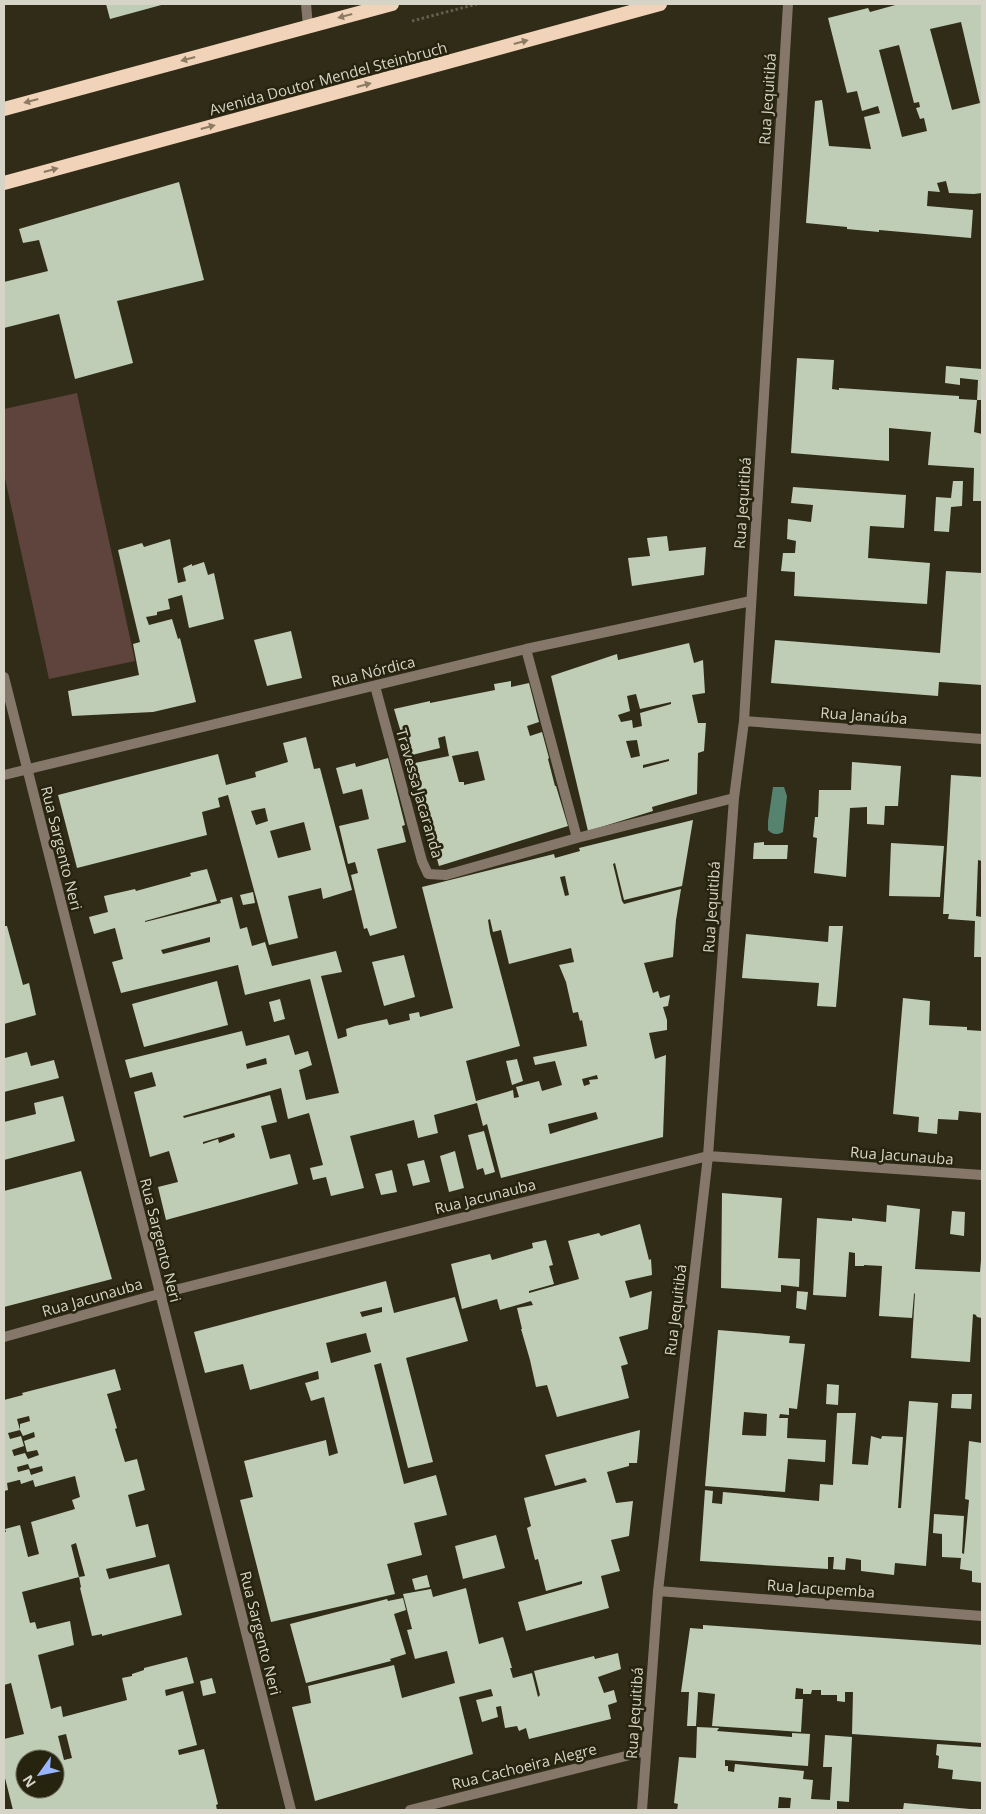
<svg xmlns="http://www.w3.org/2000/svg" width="986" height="1814" font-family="'Open Sans',sans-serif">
	<rect width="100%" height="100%" fill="#302c18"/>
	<path fill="#5f433d" d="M77,393L135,661L49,679L4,474V409Z"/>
	<path fill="#558370" d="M773,787H784L787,796L783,832C778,835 772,835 768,830V821Z"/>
	<path fill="#bfcdb6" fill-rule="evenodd" d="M106,4H165L110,19Z
		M899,4H982V193L974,194L949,193L946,181L937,183L940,192L928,191L927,206L973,210L971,238L879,230V232L847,229V227L806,223L815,101L822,100L829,146L871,149L864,117L880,113L878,106L862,111L857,91L847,93L828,18L868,8L870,12ZM961,22L980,103L952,110L930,29ZM899,45L914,103L919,102L920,107L916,108L920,119L924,118L927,131L902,137L879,50Z
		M179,182L204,280L117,301L133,363L75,379L59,314L4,328V282L48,271L39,240L23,243L19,229Z
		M797,358L834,360L832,389L839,390V388L959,396V399L977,400L978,380L960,378V385L945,383L946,366L982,369V400H977L974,432L982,434V501H973L974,468L928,465L931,432L889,428V461L791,453Z
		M953,481H963L962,506L951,507L949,532L934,531L936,497L951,498Z
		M793,487L906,495L904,528L870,526L868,558L930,563L927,604L794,596L795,572L781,571L783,553H795L796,541L787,539L788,519L811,522L813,505L791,503Z
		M667,536L669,551L706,547L704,575L632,586L628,558L650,556L647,538Z
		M170,539L178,583L186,581L183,568L192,564V566L204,562L208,575L214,573L224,619L189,628L182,595L168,599L170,609L157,612V615L146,617L149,625L172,619L178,639L180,638L196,702L153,712L72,716L68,691L139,675L133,644L140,642L118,550L142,543L144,547Z
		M946,571L982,573V685L939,682L938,696L771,683L775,640L940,653Z
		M291,631L302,678L267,686L254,640Z
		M689,643L694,663L703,660L705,693L692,695L698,723H706L704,751L698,753L697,794L652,807L653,811L588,831L551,676L617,654L618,660ZM636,694L640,709L671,702V704L640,713L642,726L633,728L632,720L621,722L618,715L630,711L627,696ZM637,740L640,756L631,758L626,741ZM669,759V761L643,768V765Z
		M511,681V687L529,683L539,722L527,726L530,736L542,732L549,758L548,759L555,786H556L568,826L439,866L410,764L449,756L445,736L438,738L440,748L408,756L394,709L430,701V703L495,690L494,684ZM478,751L485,780L464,785V782H459L452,756Z
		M306,737L314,769L320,768L352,890L323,899L321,888L288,896L298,938L269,945L228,795L218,798L220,807L202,812L207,835L77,868L58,795L218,754L226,785L256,777L255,772L288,762L283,743ZM265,808L268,821L256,825L251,811ZM304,822L311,850L278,858L270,831Z
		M388,758L405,825L402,826L406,842L377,849L397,928L370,936L367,928L364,929L351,875L358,873L355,862L348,864L339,826L369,819L362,789L343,794L336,768L355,763L356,767Z
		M852,762L901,766L898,806H885L884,825L867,824V807L850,808L846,877L814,873L817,838L813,837L815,817H818L819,790H851Z
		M951,775L982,777V861L978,860L976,916L982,917V957H974L975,921L948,919L949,914H943Z
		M693,820L682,886L624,900L615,863L613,864L622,901L624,904L681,889L676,920L673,957L644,963L653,993L658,991L660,998L670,995L668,1006L663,1007L667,1020V1030L649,1033L655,1059L666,1055L663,1137L501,1178L487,1124L483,1126L477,1103L434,1115L438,1133L418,1138L414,1120L350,1136L364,1188L331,1196L326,1177L313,1180L310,1168L323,1165L309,1113L288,1119L281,1088L183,1116L184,1118L270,1095L277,1122L261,1126L270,1159L290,1154L298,1184L166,1220L158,1187L178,1182L169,1151L150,1157L134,1092L156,1086L152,1072L130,1078L125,1060L242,1031L246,1046L289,1035L295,1055L308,1051L312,1065L299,1070L306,1100L339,1093L310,979L245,995L238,965L121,993L112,962L123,959L115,928L94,934L89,917L108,912L104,896L135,889L136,891L191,876L190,873L207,869L217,901L145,921V922L221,903L220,900L232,897L240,929L247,927L252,946L265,942L272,966L336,951L342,972L321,976L338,1039L347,1036L346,1029L355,1026L387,1019L389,1025L410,1020L409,1014L419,1012L420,1017L453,1008L422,887L554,854L555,858L580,851L579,848ZM565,876L569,895L565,896L560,877ZM490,919L493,932L501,930L509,964L571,948L574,962L559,965L566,982L573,1013L578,1012L580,1021L582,1020L587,1046L533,1057L535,1065L555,1061L562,1085L542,1091L539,1081L516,1087L519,1097L514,1098L513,1090L476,1101L466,1061L520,1046L490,933L488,920ZM210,937V942L163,954L161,950ZM266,1058L267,1064L247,1069L246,1064ZM597,1075L598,1079L589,1080L590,1084L584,1086L582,1079ZM596,1112L598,1119L550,1134L548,1124ZM234,1133L235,1137L219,1143L218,1139L203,1144V1142Z
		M764,842V845H788L787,859H753L754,843Z
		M891,843L944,846L940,897L889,896Z
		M253,892L255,903L243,905L240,895Z
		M4,926H7L23,985L29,983L36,1015L4,1024Z
		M829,926H843L836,1007L817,1006L819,983L742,978L746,934L828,942Z
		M404,955L415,997L384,1006L372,962Z
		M217,981L228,1025L144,1047L132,1004Z
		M903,998L930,1001L929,1025L967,1027V1030L982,1031V1113L959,1111L958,1120L938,1119L937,1134L918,1132L919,1117L893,1114Z
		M280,999L285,1019L274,1022L269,1002Z
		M27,1052L31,1066L54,1060L59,1078L4,1092L5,1058Z
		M517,1059L523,1081L512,1085L506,1061Z
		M63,1096L75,1141L4,1160V1122L36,1114L34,1103Z
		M484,1131L495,1172L485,1175L483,1168L477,1170L468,1135Z
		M455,1151L464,1188L449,1192L440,1156Z
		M424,1160L430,1182L413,1186L407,1164Z
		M392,1170L397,1192L381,1195L375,1174Z
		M81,1171L112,1279L4,1307V1191Z
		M722,1193L782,1198L778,1258L800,1259L799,1287L781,1285V1292L721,1288Z
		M887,1205L920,1209L915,1269L980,1272L981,1260H982V1318L977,1317L976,1315L973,1314L970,1362L911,1358L915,1293L914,1294L912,1318L879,1316L882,1266L864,1265V1266H855V1253L849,1252L846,1297L813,1295L817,1218L852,1221V1218L886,1222Z
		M952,1211L965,1212L964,1236L950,1234Z
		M640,1224L649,1260L651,1259L652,1275L625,1281L630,1298L652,1291L648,1329L619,1337L628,1364L621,1366L629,1398L557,1417L547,1385L536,1387L530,1360L521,1329H522L517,1308L533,1305L531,1301L500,1310L497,1299L462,1309L451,1264L490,1254L492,1260L533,1248L532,1243L546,1240L553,1265L549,1266L554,1284L529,1291V1293L579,1279L568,1241L599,1233L601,1236Z
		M386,1281L394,1313L455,1297L468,1341L406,1358L433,1462L408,1468L381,1363L374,1365L404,1484L436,1475L447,1515L414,1523L422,1555L387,1564L395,1594L271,1622L240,1500L253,1497L244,1461L326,1440L329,1456L338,1453L324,1397L311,1401L305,1383L319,1379L318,1371L250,1390L243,1364L205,1373L194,1332ZM382,1307V1312L362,1317L360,1312ZM366,1333L371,1352L331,1363L326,1343Z
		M797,1291L808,1292L806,1310L796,1308Z
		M718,1330L790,1336L789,1343L805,1344L797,1409L789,1408V1415L780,1414L779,1418H788L787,1438L826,1440L825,1462L788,1459L785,1492L705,1486ZM744,1412L767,1414L766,1436L742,1435Z
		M115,1369L121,1390L107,1394L117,1428L115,1429L125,1462L137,1459L145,1490L128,1495L136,1527L148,1524L156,1557L106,1569L109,1579L169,1564L182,1615L102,1636V1634L92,1636L80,1588L81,1587L79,1577L22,1592L30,1623L35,1622L37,1629L70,1621L74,1645L38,1655L51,1709L61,1706L63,1717L127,1700L122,1678L132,1676V1674L144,1670V1668L187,1657L194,1683L165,1690L166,1696L183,1691L197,1745L178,1750L179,1755L204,1749L218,1804L216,1805L217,1810H13L4,1774V1739L24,1734L11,1683L4,1685V1532H6L5,1529L20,1525L28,1557L39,1554L31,1522L75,1509L72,1500L80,1497L75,1476L35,1487L33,1480L21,1484L20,1480H19L7,1483L8,1490L4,1491V1400L23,1395L22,1393ZM29,1416L30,1421L20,1424V1430L23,1436L34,1432L35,1437L24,1441L27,1452L37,1450L39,1455L28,1459L25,1453L14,1456L12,1450L24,1446L21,1436L10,1439L8,1433L20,1430L17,1419ZM28,1464L30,1469L42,1466L43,1471L31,1475L29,1469L18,1472L17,1467ZM76,1543L85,1576L79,1577L71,1545ZM66,1734L72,1758L64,1760L58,1736ZM25,1759H55V1789H25Z
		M827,1384L839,1385L838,1405L826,1404Z
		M952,1394H972L971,1409L951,1408Z
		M909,1401L938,1403L926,1566L895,1563L894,1575L861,1571V1560L846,1558L845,1570L833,1569L834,1557H828V1569L700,1561L705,1490L713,1491L712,1503L722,1504L723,1492L819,1501L820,1484L833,1485L837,1413H856L852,1464L868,1465L871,1436L881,1439L882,1436L903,1437L898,1508H901Z
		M640,1430L637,1463H629V1466L607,1472L616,1503L633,1501L629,1536L611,1540L620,1571L601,1576L609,1608L526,1631L518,1602L582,1584V1581L546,1591L538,1559L535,1560L527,1528L531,1526L524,1498L587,1482L585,1478L555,1486L545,1455Z
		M969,1441L982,1443V1583L972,1582V1571L960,1569L961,1558L942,1557V1534L933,1533L934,1514L964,1516L962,1553L964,1554L969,1500L965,1499Z
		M496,1535L505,1568L463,1579L455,1546Z
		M427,1575L430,1587L415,1590L412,1579Z
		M466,1588L479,1644L503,1637L512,1668H510L513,1678L532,1673L538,1697L540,1695L534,1671L594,1656L595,1659L618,1653L621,1669L598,1677L604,1693L614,1690L617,1702L608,1705L611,1719L529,1739L526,1728L519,1731L517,1726L505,1728L501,1706L496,1707L498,1717L482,1722L476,1700L493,1696L491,1689L459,1697L473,1754L315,1801L292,1707L311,1703L308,1686L394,1665L402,1698L455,1683L447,1651L415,1659L407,1630L412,1629L403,1594L431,1589L433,1597Z
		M403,1598L406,1610L394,1614L406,1654L390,1659L391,1661L306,1683L290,1624L387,1599L388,1601Z
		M703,1625L982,1645V1743L852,1734L853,1692H845V1702L837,1701V1695H821V1690H812L811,1694H803V1689L796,1688L795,1699H803L801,1732L712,1726L715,1694L698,1692L696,1726H687L689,1692H681L690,1628L703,1629Z
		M212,1678L216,1693L203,1696L200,1681Z
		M697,1727L719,1728L717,1731L792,1737V1733L810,1734L808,1766L725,1760V1766H728V1771L734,1772L735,1764L804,1771L803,1779L813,1780L811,1799L830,1800L832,1767H823L825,1735L852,1737L849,1802L837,1801V1810H677L678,1804L674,1803L679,1757L696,1758ZM779,1797L791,1798L790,1808H778Z
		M937,1744L982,1747V1782L952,1779L953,1770L938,1768L939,1756L936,1755Z
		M904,1803L970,1809V1810H903Z"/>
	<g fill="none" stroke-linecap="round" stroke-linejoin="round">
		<path stroke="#635f4d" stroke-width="3" stroke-dasharray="2.5 2.5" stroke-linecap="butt" d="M412,21L477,4"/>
		<path stroke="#85786a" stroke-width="10" d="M306,4L308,26
			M526,649L577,838
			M4,677L291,1810
			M375,686L422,861L428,874L446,875L577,838L734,798
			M744,721L982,739
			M4,775L526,649L751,601
			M4,1337L159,1294L708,1156L982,1175
			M658,1591L982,1616
			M410,1810L646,1751
			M642,1810L658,1591L708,1156L734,798L744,721L788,4"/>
		<path stroke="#f0d3b8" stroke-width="14" d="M4,109L392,4
			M4,183L660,4"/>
	</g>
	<defs><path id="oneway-solid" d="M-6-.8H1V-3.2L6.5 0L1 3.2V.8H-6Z" transform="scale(1.25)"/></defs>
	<g fill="#8b7b63">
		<use href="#oneway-solid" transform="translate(345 16) rotate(165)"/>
		<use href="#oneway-solid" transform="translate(521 42) rotate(-15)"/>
		<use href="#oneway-solid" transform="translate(188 59) rotate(165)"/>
		<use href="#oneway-solid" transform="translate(364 85) rotate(-15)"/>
		<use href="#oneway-solid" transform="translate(31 101) rotate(165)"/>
		<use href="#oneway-solid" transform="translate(208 127) rotate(-15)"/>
		<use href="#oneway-solid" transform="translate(51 170) rotate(-15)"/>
	</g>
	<g text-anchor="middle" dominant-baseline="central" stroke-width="5" stroke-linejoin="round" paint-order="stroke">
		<g font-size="15" fill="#d6d4c7" stroke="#26230e">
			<text transform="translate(328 78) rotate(-15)">Avenida Doutor Mendel Steinbruch</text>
			<text transform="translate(767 99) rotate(-86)">Rua Jequitibá</text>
			<text transform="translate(742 503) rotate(-86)">Rua Jequitibá</text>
			<text transform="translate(373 671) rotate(-14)">Rua Nórdica</text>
			<text transform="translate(864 715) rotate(4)">Rua Janaúba</text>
			<text transform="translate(420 793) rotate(74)">Travessa Jacaranda</text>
			<text transform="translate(62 848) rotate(76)">Rua Sargento Neri</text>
			<text transform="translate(711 907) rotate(-86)">Rua Jequitibá</text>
			<text transform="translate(902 1155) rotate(4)">Rua Jacunauba</text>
			<text transform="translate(485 1196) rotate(-14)">Rua Jacunauba</text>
			<text transform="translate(161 1240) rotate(76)">Rua Sargento Neri</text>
			<text transform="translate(92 1297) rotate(-16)">Rua Jacunauba</text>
			<text transform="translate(675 1310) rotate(-83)">Rua Jequitibá</text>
			<text transform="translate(821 1588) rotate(4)">Rua Jacupemba</text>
			<text transform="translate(261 1633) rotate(76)">Rua Sargento Neri</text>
			<text transform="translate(634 1713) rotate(-86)">Rua Jequitibá</text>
			<text transform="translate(524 1766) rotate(-14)">Rua Cachoeira Alegre</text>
		</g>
	</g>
	<rect width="986" height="1814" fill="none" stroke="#d6d4c7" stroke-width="10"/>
	<g transform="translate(40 1774) rotate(237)"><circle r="24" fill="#26230e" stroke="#6c6a58"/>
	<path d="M0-4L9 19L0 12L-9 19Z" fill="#99b5fd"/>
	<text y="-8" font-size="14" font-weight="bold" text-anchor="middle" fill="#d6d4c7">N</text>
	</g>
</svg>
